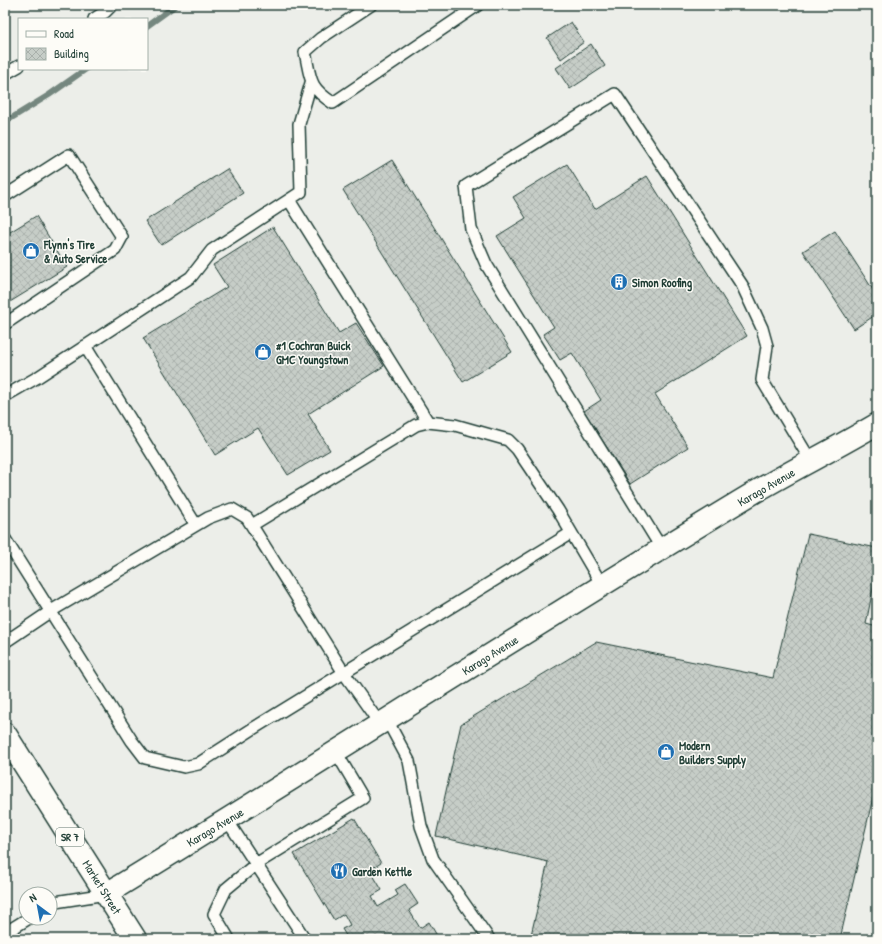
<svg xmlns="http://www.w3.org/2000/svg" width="882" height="944" font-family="'Patrick Hand',sans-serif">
	<defs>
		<pattern id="building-cross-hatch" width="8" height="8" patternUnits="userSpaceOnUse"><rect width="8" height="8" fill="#c6cdc7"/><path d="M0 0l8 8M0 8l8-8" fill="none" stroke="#aab1ac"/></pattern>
	</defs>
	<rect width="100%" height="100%" fill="#fdfcf7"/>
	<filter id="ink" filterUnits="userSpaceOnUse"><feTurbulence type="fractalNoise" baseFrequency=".025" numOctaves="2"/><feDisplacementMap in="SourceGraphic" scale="8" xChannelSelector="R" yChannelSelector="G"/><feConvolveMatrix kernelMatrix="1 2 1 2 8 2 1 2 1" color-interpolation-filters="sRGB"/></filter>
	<g filter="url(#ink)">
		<path fill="#eceee9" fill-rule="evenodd" d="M5,5H877V939H5ZM19,19H147V69H19ZM26,894H50V918H26Z"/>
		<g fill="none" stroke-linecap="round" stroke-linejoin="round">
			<path stroke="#75877f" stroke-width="6" d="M147,26L176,5
				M5,122L49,95L86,69"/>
		</g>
		<path fill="url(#building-cross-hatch)" stroke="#1f3d34" d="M571,22L584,42L561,59L547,38Z
			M591,44L605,66L570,89L556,68Z
			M392,160L512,352L463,382L343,190Z
			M567,164L595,209L647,176L747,336L655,394L688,447L630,484L584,411L601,400L572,353L560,360L543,334L554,327L497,236L526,218L513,197Z
			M227,169L243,193L161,245L145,221Z
			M36,216L67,267L5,305V235Z
			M273,227L339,333L356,323L384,366L308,414L330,450L288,475L258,428L215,455L143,338L227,287L213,265Z
			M835,231L877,296V314L854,329L803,251Z
			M808,534L877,548V568L866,624L877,627V780L840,939H551L531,935L548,862L436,836L461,724L596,642L773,678Z
			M354,818L381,863L370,870L382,890L372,896L378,907L398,895L395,890L405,884L418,904L409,910L420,928L429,922L439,939H348L342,929L350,925L344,914L334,920L294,854Z"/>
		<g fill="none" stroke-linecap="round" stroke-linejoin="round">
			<g stroke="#1f3d34" stroke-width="14">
				<path id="service" d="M371,5L321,38L305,52C311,79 308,87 333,103L478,5
					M94,19L105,12L112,5
					M5,74L19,66
					M5,196L69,155L122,237L115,250L5,324
					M289,200L428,422
					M85,346L196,525
					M5,396L38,377L191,277L212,250L301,192L299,124L311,83
					M252,525L416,425L428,422L455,425L508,440L517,449L558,510L602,585
					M5,539L132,741L145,758L184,767L198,764L254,728L571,533
					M662,549L486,264L471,229L466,186L615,94L742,285L762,328L767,346L762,380L811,461
					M5,642L51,611L208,518L232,509L247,518L344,673L380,724
					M387,720L409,761L421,826L433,859L489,939
					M227,820L305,939
					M50,905L55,902L106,894
					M5,933L29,918
					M229,939L214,914L226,889L256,864L363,798L336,752"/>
			</g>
			<g stroke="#1f3d34" stroke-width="24">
				<path id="minor" d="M106,894C322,762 534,625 750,495C792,470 835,449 877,424"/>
			</g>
			<g stroke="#1f3d34" stroke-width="25">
				<path id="primary" d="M5,734L135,939"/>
			</g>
			<use href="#service" stroke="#fdfcf7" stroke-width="11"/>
			<use href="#minor" stroke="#fdfcf7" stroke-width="21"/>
			<use href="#primary" stroke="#fdfcf7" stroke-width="22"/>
		</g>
	</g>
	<defs>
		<g id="shop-disc" transform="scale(0.9)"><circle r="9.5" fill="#1f6fb2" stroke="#fdfcf7"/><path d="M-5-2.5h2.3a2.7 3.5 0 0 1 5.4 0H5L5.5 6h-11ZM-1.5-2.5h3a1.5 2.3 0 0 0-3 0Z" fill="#fff"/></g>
		<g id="building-disc" transform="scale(0.9)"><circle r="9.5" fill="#1f6fb2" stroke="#fdfcf7"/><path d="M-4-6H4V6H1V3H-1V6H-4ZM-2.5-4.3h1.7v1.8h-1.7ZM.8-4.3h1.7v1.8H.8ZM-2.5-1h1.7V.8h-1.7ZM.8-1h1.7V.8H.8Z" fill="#fff"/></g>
		<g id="restaurant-disc" transform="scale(0.9)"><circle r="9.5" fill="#1f6fb2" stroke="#fdfcf7"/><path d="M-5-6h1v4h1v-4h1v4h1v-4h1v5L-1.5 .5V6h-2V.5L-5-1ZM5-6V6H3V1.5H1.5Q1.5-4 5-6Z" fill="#fff"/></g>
	</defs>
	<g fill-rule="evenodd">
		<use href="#shop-disc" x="31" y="251"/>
		<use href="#building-disc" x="619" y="282"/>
		<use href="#shop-disc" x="263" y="352"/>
		<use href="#shop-disc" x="666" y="752"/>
		<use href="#restaurant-disc" x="339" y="871"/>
	</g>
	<g text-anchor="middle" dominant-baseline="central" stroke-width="3" stroke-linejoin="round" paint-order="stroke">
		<rect fill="#fdfcf7" stroke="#62766e" stroke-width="1" x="56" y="828" width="28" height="18" rx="3"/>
		<g font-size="11" font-weight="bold" fill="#1f3d34">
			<text x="70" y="837">SR 7</text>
		</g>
		<g font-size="12" font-weight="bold" fill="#1f3d34" stroke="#fdfcf7" text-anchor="start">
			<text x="44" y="244">Flynn's Tire<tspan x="44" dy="14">&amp; Auto Service</tspan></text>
			<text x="632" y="282">Simon Roofing</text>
			<text x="276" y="345">#1 Cochran Buick<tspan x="276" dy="14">GMC Youngstown</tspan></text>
			<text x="679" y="745">Modern<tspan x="679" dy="14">Builders Supply</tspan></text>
			<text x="352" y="871">Garden Kettle</text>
		</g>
		<g font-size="12" fill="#1f3d34" stroke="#fdfcf7">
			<text transform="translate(766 487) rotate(-30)">Karago Avenue</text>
			<text transform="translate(490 655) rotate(-32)">Karago Avenue</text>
			<text transform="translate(215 827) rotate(-31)">Karago Avenue</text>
			<text transform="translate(102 887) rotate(58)">Market Street</text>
		</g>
	</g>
	<rect width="882" height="944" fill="none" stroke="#fdfcf7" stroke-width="20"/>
	<rect x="10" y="10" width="862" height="924" fill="none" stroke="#1f3d34" stroke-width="1.5" filter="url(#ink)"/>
	<rect x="18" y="18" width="130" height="52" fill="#fdfcf7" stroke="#a4b0a9"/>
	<rect x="26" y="31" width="20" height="6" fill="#fdfcf7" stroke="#a4b0a9"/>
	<text x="54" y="38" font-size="12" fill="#1f3d34">Road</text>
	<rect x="26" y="48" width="20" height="12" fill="url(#building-cross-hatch)" stroke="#a4b0a9"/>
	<text x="54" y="58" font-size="12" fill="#1f3d34">Building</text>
	<g transform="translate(38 906) rotate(328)"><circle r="19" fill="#fdfcf7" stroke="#a4b0a9"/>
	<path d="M0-3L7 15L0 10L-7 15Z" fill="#1f6fb2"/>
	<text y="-6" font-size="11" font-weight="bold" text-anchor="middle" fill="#1f3d34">N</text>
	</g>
</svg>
